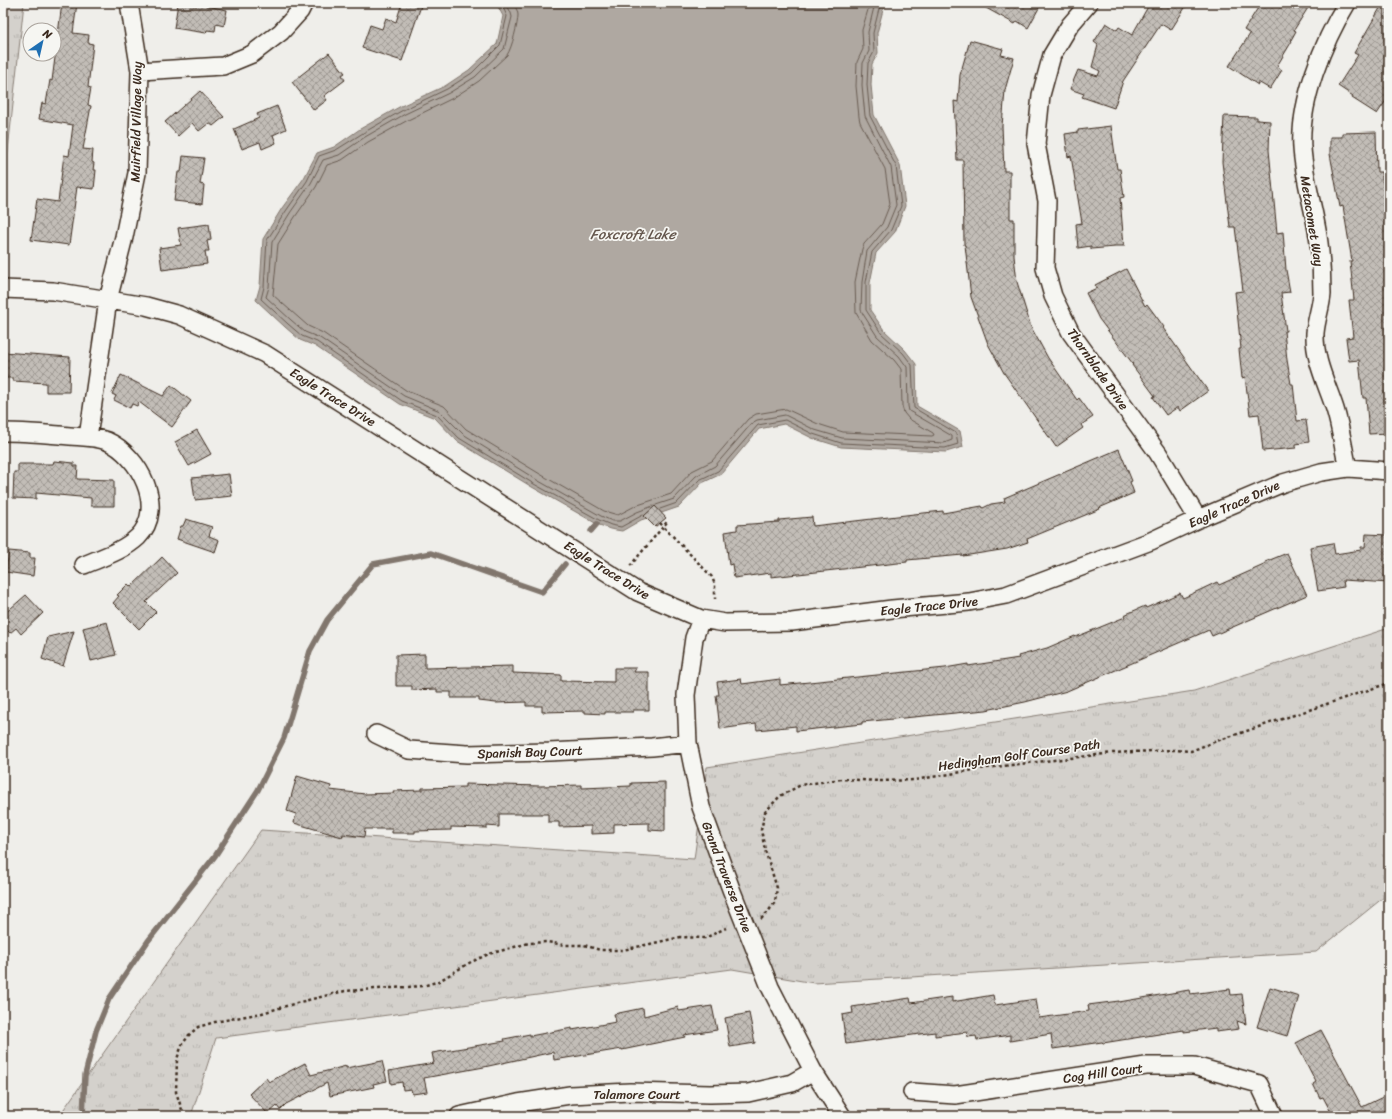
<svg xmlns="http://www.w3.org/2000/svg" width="1392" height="1119" font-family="Sriracha,sans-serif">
	<defs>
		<pattern id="grass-tufts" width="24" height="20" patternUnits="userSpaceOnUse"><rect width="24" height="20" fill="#d4d1cc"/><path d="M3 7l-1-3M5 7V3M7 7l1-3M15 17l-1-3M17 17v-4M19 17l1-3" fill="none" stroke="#b7b4af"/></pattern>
		<pattern id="building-cross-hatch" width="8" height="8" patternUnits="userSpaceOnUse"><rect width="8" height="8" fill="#c2bdb7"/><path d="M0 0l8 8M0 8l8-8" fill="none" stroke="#9f9a94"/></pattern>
	</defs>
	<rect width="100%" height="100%" fill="#efeeea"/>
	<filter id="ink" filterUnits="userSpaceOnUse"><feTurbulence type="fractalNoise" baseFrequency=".025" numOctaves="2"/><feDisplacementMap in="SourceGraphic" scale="8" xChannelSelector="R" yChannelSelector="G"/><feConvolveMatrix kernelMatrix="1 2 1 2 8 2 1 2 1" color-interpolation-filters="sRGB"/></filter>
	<g filter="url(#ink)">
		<path fill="url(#grass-tufts)" stroke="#887e75" d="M3,3H24L3,196Z
			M1389,628V893L1316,952L814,983L732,969L216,1038L191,1116H59L261,830L694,859L707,767L1194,691Z"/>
		<path fill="#afa8a1" stroke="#81766d" d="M496,3H888L883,10L877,33L878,53L872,64L871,85L874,115L900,165L905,206L895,232L876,253L870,283V310L884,330L905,350L916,364L917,406L960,431L963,447L946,452L841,447L812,438L784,424L759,429L721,474L702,483L679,507L641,520L622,531L610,529L597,524L532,487L457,441L435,418L400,404L315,346L300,340L285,327L256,300L260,286L263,239L282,208L304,178L317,153L334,147L360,129L401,106L445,86L469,70L497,44L503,16Z"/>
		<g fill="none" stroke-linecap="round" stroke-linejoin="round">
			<path stroke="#695c52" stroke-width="1" d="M501,3L507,16L500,45L472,73L447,89L403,110L363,133L336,150L319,156L307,181L286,211L267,240L264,287L261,299L288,324L302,336L317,342L402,401L437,415L459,438L534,484L599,520L611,525L621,527L643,515
				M506,3L511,13L512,17L504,49L475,77L449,93L405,114L365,137L339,155L323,160L311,183L290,213L272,242L269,287L266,297L291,320L305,332L320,338L404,396L440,411L463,434L537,480L601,516L612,521H620L637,512L653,506
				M513,3C515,7 518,10 518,15C518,23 512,48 507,55L479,81L453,98L408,120L368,142L342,160L327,165L316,187L295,217L278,244L273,295L308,326L323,333L407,391L444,406L466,429L540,474L604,511L618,515L635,506L671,494L692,471L712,461L748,419L756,414L786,409L818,424L843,432L932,436L934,435L933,433L909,419L904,413L902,406L901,369L894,360L872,340L856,313L855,282L862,249L864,244L882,224L890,204L885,169L860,122L859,117L856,86L857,62L863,49L862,30L870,3
				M656,505L674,499L696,476L715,466L752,423L757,420L785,415L815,430L842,438L944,443L952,440V436L909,411L908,406L907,367L899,356L877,336L863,314L861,310L862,282L867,251L887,227L896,205L891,167L865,116L862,85L863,63L869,51L868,32L874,7L877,3
				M660,509L677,503L699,480L718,471L758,425L785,420L813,434L841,443L945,448L958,444L956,433L914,408L912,365L903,353L881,333L866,310V282L872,252L891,230L901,206L896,166L870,116L867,85L868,63L874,52L873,33L879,9L883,3"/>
			<path stroke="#81766d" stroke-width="5.5" d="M591,531L597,524
				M83,1116L85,1075L96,1031L109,999L148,941L215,856L258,790L284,738L310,651L327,620L373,564L431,553L542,592L565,564"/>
		</g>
		<path fill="url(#building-cross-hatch)" stroke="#3b2a1e" d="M62,3H77L73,33L89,35L88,43L93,44L88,87L91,88L88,105L91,106L83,149L93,150L92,162L94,163L93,170H96L94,189L77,187L69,245L31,240L37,199L58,202L64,155L69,156L73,125L39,119L42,103L46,104L50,80L52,81Z
			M178,3L197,6V4L227,10L224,26L216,24L215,31L207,30L206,33L174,28Z
			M402,3H422L402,61L362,48L370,25L382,29L386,18L396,22Z
			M977,3H1030L1039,8L1028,28L1017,21L1015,24Z
			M1150,3H1188L1171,30L1161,24L1123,81L1114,108L1082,97L1084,94L1070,89L1078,70L1098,76L1100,71L1092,67L1098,45L1094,42L1106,23L1117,30L1119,27L1132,35Z
			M1261,3H1311L1294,30L1296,31L1291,40L1292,41L1277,66L1282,70L1270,89L1258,82V85L1229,66L1250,34L1244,30Z
			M1383,3H1389V96L1377,114L1352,98L1353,96L1338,86L1358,55L1354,53Z
			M970,40L1003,49L1001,55L1014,58L1005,90L1002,126L1004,171H1010V219H1014V256L1017,282L1031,327L1048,358L1077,400L1079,398L1093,417L1081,425L1083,428L1056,447L1004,373L988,344L971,297L965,245H964L963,160H957L954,101L958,102L960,75Z
			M329,53L345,73L342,75L345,80L324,96L327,100L314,110L292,82Z
			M200,91L224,117L213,126L209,123L199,131L192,123L178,136L165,122Z
			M277,106L286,129L273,135L276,143L262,149L260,142L242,149L234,129L259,118L257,114Z
			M1224,116L1257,117V120L1270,121L1269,150L1277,233L1283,232L1286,270L1290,292L1281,293L1286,331H1284L1287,360L1291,384H1293L1297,421L1306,420L1309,442L1296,444V448L1263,451L1259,414L1250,415L1245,377L1242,378L1239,349H1241L1235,292L1243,291L1235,227H1230L1224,178L1222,162Z
			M1111,126L1117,169H1120L1124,197L1120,198L1124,246H1114L1115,247L1091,249V246L1078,248L1076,224L1082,223L1071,156L1068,157L1065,134L1078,132V130Z
			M1376,132L1377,172H1381L1389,216V433L1369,434L1366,398H1363L1359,360L1349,361L1346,338L1353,337L1349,300H1354L1350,261H1352L1343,206L1340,207L1330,154V137H1342V133Z
			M183,156L204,158L200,184L204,185L202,204L174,201L178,172H181Z
			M209,224L211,240L207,241L209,251H205L207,264L162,270L159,248L181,245L178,228Z
			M1126,269L1145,306L1147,304L1164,327L1163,328L1208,391L1180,411L1178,407L1166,415L1153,397L1155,396L1132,365L1133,364L1099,319L1086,293L1097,288L1095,285Z
			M3,352L70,357L69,392H46V383L13,381V378H3Z
			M121,375L163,396L171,385L191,401L172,427L139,402L137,406L132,404L130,408L114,400L116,396L112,394Z
			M197,430L211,454L189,466L175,442Z
			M1119,449L1132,481L1130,482L1134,493L1099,508L1100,509L1027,539L1028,542L1007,549L963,556V555L907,560V562L898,563L771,577V573L734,578L732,564L729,565L725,532L737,530V525L779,522V520L812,517L813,526L914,514L943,511V513L982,506L983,508L991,504L1005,502L1004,498Z
			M54,461L74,463V466H78L77,479L114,480V506H91V498L36,493V499L13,498L14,472H18V464H53Z
			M229,474L232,496L195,500L192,478Z
			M655,506L666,518L655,527L644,516Z
			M186,519L212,527L209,536L219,540L215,552L177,539L181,526H183Z
			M1366,534L1389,535V583L1343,580L1344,587L1318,591L1310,547L1333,543L1335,554L1361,550V547H1365Z
			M9,551L30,553V558H35L33,576L6,572Z
			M1287,553L1307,595L1212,636L1209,630L1067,691L1025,702L986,710L862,722V724L796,731V726L757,730L756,724L720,729L716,695H719L717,682L741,679L742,684L780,679V685L945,668L968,664V666L1019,658L1018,656L1047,648L1075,636L1076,637L1125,617L1124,615L1145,606L1146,608L1180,593L1183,598L1217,582L1219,585L1266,564L1265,562Z
			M162,557L177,573L146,602L156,612L139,629L113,603L119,596L117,595L128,584L131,587Z
			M26,595L43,613L21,634L16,628L10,633L3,626V615Z
			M107,622L116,655L91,661L83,628Z
			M74,631L63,666L42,659L48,637Z
			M425,654V668L513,666V673L561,675V681L614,682V668H636L634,672H649V710H633V712H605V714L585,713V711L542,712V706H526V702L496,703L479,701V698H451V692H437V689L412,690V686H396V655Z
			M297,776L331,786L330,790L365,794L394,793L393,791L422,790V788L465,787V784L540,786L582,785V788L631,786V783L665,782V831L649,830V823L614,824V833L591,834V826L559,827V822H548V814H499V827L487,826V828L451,827V830L415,831V833H392V829H365L364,837L343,834L342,837L294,823L296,814L287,811Z
			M1270,987L1299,996L1287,1036L1257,1027Z
			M1230,989L1231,995L1242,994L1246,1024L1237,1021L1239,1029L1216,1032V1028L1184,1032V1030L1103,1043L1102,1042L1053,1049L1051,1034L1010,1041V1035L977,1040L976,1036L968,1037L967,1032L935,1036V1032L846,1044L842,1015L853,1013L852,1007L910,998L911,1003L952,997V1002L993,995L995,1005L1036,999L1039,1018L1089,1011L1088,1005L1119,1001V1002L1189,990L1190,994Z
			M712,1006L717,1030L684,1035L685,1037L622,1050V1049L554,1060L553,1052L484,1067L424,1078L427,1092L412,1094L411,1089L403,1090L402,1082L391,1084L389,1071L434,1063L432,1053L505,1041L504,1039L530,1034V1036L572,1028V1030L616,1022L614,1014L643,1008L644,1016L678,1007L679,1011Z
			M749,1013L755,1043L730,1047L725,1018Z
			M1321,1030L1362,1107L1389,1094V1116H1333L1323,1097L1320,1098L1313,1084L1316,1082L1296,1043Z
			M382,1061L387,1081L373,1084L374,1087L330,1096L327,1083L286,1104L280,1110L277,1106L268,1114L249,1094L266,1078L269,1082L305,1063L311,1075L346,1066V1068Z"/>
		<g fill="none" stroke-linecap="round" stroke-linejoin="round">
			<g stroke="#3b2a1e" stroke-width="20">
				<path id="street" d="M1089,3L1070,25L1052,55L1041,95L1036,144L1047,201L1045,268L1053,296L1071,333L1158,453L1198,519
					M1347,3C1323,42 1299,102 1302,148C1304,180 1315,211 1319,243C1321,259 1322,278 1322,294C1321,307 1316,320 1315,333C1314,360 1327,384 1335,409C1341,428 1343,448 1348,468
					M140,71L223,66L252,54L281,32L300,11L304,3
					M3,289L53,291L146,306L179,315L265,354L638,592L701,619L725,623L792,622L892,609L969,602L1006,595L1151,541L1198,519L1283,483L1321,472L1348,468L1389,471
					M3,432C25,432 48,434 70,436C82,437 96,437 107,441C139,455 167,508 138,537C123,551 103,557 84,565
					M88,437L108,300L124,237L137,173L140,71L129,3
					M701,619L694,638L686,695L688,743L701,807L731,889L770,987L813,1071L842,1116
					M376,734L409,750L467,754L549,752L652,747L688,743
					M912,1092L955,1095L1146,1066H1194L1259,1084L1274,1116
					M459,1116L518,1103L570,1095L630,1092L710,1094L748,1093L792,1083L813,1071"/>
			</g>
			<path stroke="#3b2a1e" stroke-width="2.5" stroke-dasharray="3 3" stroke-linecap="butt" d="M660,523L712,577L715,585V599
				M630,566L667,522
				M761,919L768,912L775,902L777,888L765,850L761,830L765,812L780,796L801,785L841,779L880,781L915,780L986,768L1113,753L1173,750L1191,751L1211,743L1389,683
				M184,1116L176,1092L177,1059L182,1045L189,1035L198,1027L215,1022L262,1013L300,1002L345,991L423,986L439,981L471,962L489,954L529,943L547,942L564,945H584L600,950H623L681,937L705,938L726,928"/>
			<use href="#street" stroke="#f6f6f2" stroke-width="17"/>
		</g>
	</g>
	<g text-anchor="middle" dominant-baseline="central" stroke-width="3.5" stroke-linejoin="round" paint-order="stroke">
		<g font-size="13" fill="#3b2a1e" stroke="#f6f6f2">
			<text transform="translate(136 122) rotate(-89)">Muirfield Village Way</text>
			<text transform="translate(1312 221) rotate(81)">Metacomet Way</text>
			<text transform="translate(1098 369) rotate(55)">Thornblade Drive</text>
			<text transform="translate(333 397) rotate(32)">Eagle Trace Drive</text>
			<text transform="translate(1234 504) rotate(-24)">Eagle Trace Drive</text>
			<text transform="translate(607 570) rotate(32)">Eagle Trace Drive</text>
			<text transform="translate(929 606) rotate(-6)">Eagle Trace Drive</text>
			<text transform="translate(530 752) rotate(-2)">Spanish Bay Court</text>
			<text transform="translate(1019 755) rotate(-8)">Hedingham Golf Course Path</text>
			<text transform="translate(727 877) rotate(69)">Grand Traverse Drive</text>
			<text transform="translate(1103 1073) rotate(-8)">Cog Hill Court</text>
			<text x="637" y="1094">Talamore Court</text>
		</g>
		<g font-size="14" font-style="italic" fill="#64564c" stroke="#f6f6f2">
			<text x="633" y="234">Foxcroft Lake</text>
		</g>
	</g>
	<rect width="1392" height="1119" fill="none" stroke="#f6f6f2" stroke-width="16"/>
	<rect x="8" y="8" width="1376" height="1103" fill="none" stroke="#3b2a1e" stroke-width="1.5" filter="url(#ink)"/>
	<g transform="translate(42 42) rotate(34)"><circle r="19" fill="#f6f6f2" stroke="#aba49d"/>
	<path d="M0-3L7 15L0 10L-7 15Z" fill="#1f6fb2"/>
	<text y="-6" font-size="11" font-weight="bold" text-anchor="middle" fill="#3b2a1e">N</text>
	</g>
</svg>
